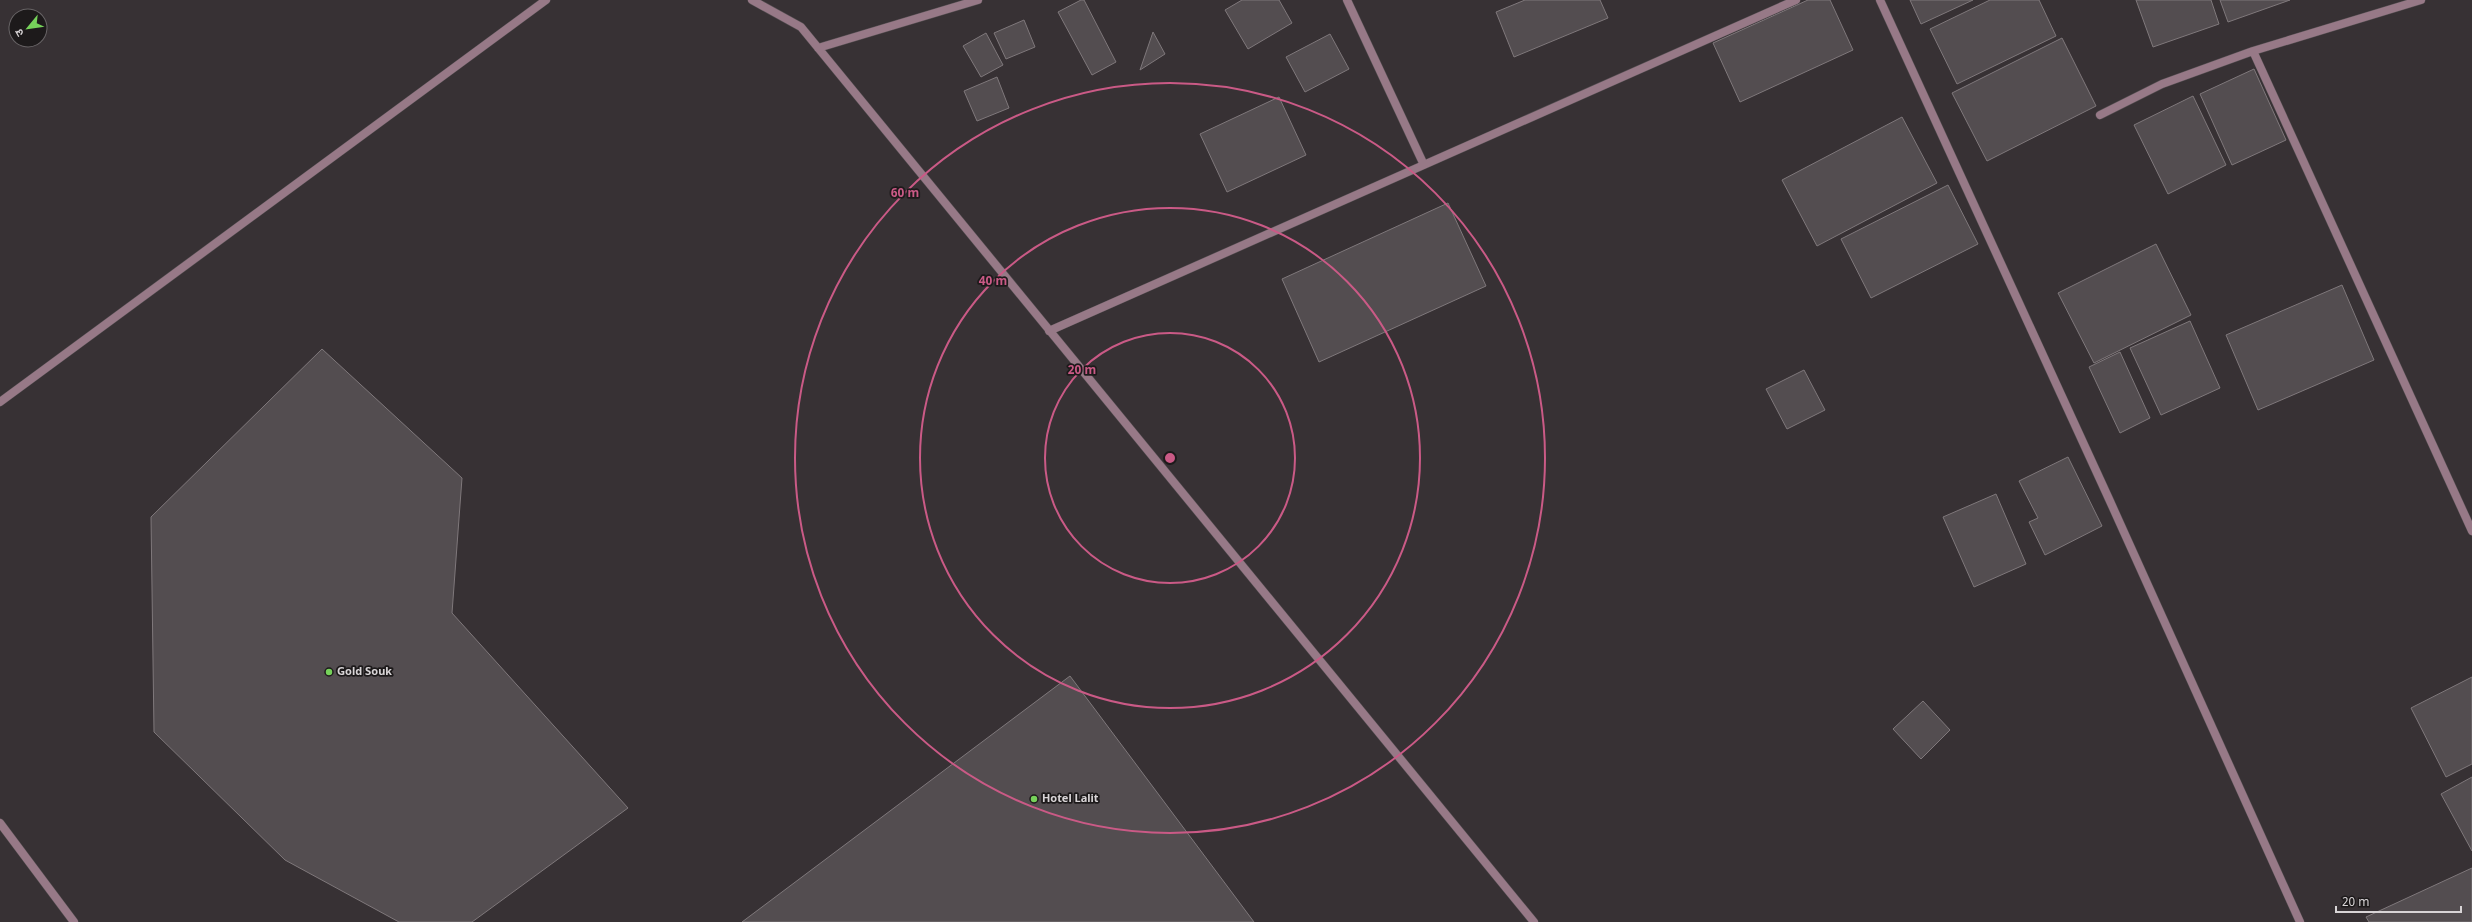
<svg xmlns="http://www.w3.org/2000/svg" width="2472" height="922" font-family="Georgia,'Noto Sans Devanagari',serif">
	<rect width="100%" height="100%" fill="#373134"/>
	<path fill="#534d50" stroke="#7f787b" d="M1081,0H1084L1116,62L1092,75L1058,12Z
		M1242,0H1279L1292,23L1248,49L1225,10Z
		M1525,0H1600L1608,18L1514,57L1496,12Z
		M1808,0H1830L1853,50L1740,102L1713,43Z
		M1910,0H1973L1921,24Z
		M1990,0H2039L2056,36L1957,84L1930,29Z
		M2136,0H2211L2219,24L2153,47Z
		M2220,0H2290L2228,22Z
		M1024,20L1035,47L1006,59L994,33Z
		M1153,32L1165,54L1140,70Z
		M986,33L1003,65L981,77L963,46Z
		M1330,34L1349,69L1305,92L1286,57Z
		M2062,38L2096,106L1987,161L1952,93Z
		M2254,69L2286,140L2232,165L2200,94Z
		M997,77L1009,108L977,121L964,91Z
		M2193,96L2226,165L2168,194L2134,125Z
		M1279,97L1306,155L1227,192L1200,134Z
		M1902,117L1937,183L1817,246L1782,180Z
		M1948,185L1978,244L1871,298L1841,239Z
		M1448,203L1486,286L1319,362L1282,279Z
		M2156,244L2191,315L2094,363L2058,293Z
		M2342,285L2374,360L2258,410L2226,335Z
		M2190,321L2220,388L2161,415L2130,348Z
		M322,349L462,478L452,613L628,808L472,922H399L285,860L154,732L151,517Z
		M2120,352L2150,418L2120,433L2089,367Z
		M1804,370L1825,410L1787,429L1766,389Z
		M2068,457L2102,526L2045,555L2029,522L2038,518L2019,481Z
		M1996,494L2026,564L1974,587L1943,517Z
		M1070,676L1254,922H742Z
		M2472,677V764L2446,777L2411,708Z
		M1923,701L1950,730L1921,759L1893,729Z
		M2472,777V851L2441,794Z
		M2472,868V922H2369L2366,917Z"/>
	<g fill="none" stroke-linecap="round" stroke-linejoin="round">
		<g stroke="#544e51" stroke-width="9">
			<path id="lane" d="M0,823L74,922"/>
		</g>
		<g stroke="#544e51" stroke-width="9">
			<path id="street" d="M752,0L801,27L1534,922
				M1347,0L1424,165
				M1880,0L2109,499L2300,922
				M2421,0L2253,51L2472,531
				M818,48L978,0
				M2100,115L2162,84L2253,51
				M1049,331L1796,0
				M0,402L546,0"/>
		</g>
		<use href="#lane" stroke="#977987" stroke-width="8"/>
		<use href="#street" stroke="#977987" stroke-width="8"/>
	</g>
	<g fill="none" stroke="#ca5a86" stroke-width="2">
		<circle cx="1170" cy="458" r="125"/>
		<circle cx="1170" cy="458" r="250"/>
		<circle cx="1170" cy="458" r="375"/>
	</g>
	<g fill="#76d25a" stroke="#1d1a1b" stroke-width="1.5">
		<circle cx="329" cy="672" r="4"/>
		<circle cx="1034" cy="799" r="4"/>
	</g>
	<g text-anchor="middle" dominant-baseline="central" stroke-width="3.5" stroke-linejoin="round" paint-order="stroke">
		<g font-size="11" font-weight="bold" fill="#d8d4d6" stroke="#1d1a1b" text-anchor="start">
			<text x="337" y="672">Gold Souk</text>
			<text x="1042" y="799">Hotel Lalit</text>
		</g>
	</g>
	<circle cx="1170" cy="458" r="6" fill="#ca5a86" stroke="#1d1a1b" stroke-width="2"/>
	<g font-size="12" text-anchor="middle" font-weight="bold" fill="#ca5a86" stroke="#1d1a1b" stroke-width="3.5" stroke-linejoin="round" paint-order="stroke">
		<text x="905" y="197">60 m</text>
		<text x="993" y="285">40 m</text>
		<text x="1082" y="374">20 m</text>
	</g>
	<g transform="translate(28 28) rotate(241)"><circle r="19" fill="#1d1a1b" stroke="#686466"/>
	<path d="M0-3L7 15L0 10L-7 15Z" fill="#76d25a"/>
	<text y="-6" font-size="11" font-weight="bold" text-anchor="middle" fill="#d8d4d6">उ</text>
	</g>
	<path d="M2336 906v6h125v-6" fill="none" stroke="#d8d4d6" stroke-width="2"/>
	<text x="2342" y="906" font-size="12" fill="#d8d4d6" stroke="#1d1a1b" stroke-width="3" paint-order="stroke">20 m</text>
</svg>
